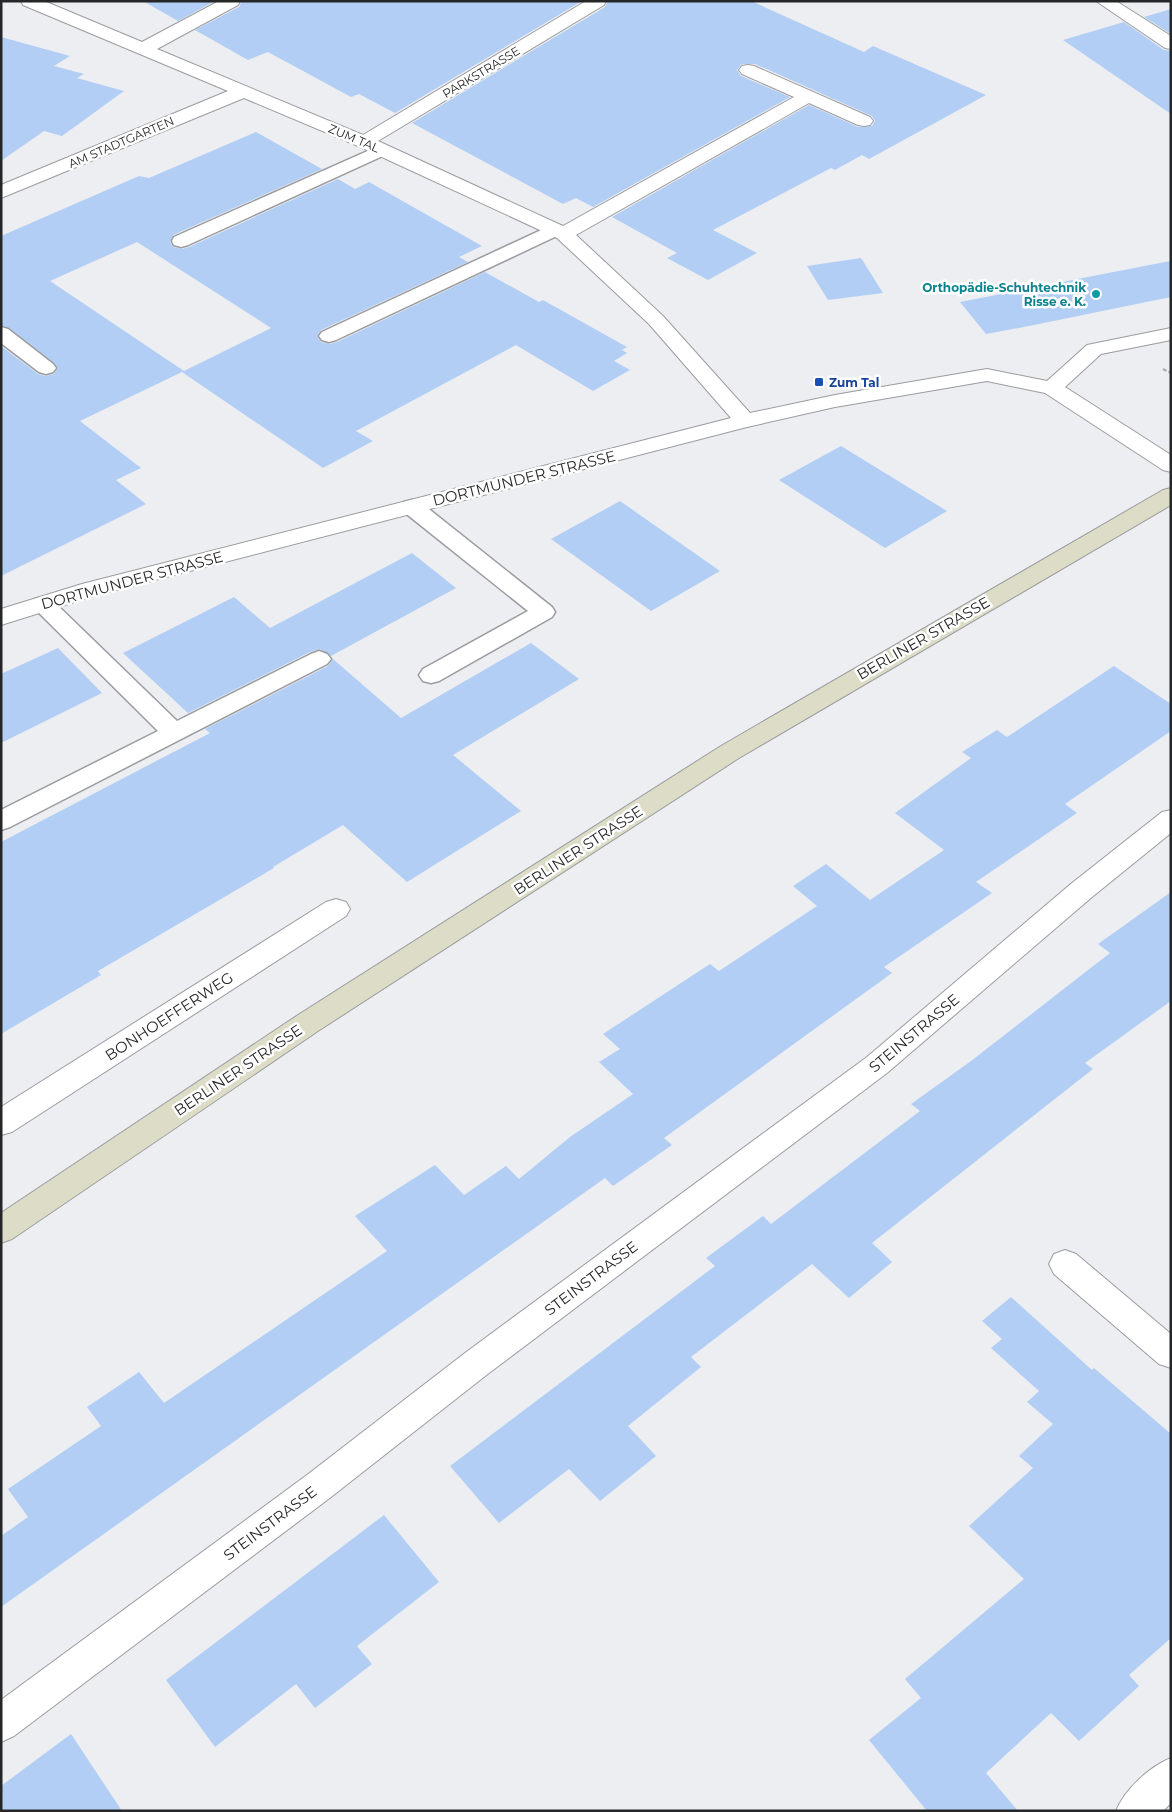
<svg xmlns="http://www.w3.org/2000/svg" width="1172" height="1812" font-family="Montserrat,sans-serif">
	<rect width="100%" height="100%" fill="#eceef2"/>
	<path fill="#b2cef4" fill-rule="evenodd" d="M143,1H215L178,21Z
		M242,1H582L395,113L359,94L351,97L268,52L248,60L195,30L239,7Z
		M608,1H751L864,52L873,46L986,95L869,159L862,155L835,170L831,168L713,230L757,253L708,280L667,258L677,253L612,217L809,105L858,127L872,126L875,121L872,116L755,64H742L737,70L741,76L790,97L593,207L576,198L563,204L412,123L605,7Z
		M1171,9V34L1144,17Z
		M1124,22L1164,50L1171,51V114L1063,40Z
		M1,37L70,56L54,66L84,74L77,78L124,91L62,136L44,131L1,161Z
		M256,132L322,169L173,235L170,242L173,247L182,249L189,247L338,179L355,189L369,182L482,246L459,257L468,262L321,330L317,336L321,342L330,344L337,342L485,272L539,302L543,300L627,347L622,350L627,353L614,361L630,370L593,391L516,345L356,431L373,441L323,468L182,372L80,421L141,468L116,480L146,504L1,576V346L38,374L45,376L54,374L58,368L54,363L9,328L1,325V236L139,176L149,178ZM137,242L271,328L184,371L50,281Z
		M861,258L883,293L828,300L807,266Z
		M1170,261L1171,297L1029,326L986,334L960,302Z
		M841,446L947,511L885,548L779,480Z
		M620,501L720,571L651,611L551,539Z
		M412,553L456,588L331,656L320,649L310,652L188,713L123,653L234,597L270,628Z
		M531,643L579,679L453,755L521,811L407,882L343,825L273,867L274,868L98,971L101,975L1,1034V842L210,733L205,729L328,666L333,659L401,718Z
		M58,648L102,693L1,743V674Z
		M1114,666L1171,704V731L1065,804L1077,813L976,882L992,893L884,967L892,973L664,1138L672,1145L613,1186L605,1178L1,1607V1536L28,1517L8,1489L101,1426L87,1407L139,1372L164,1403L387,1251L355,1216L435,1165L464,1195L506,1166L519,1179L570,1137L633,1094L599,1062L620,1049L603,1034L710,964L719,971L817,906L793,886L826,864L870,900L944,850L895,813L971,758L962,752L997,730L1007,737Z
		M1171,892V1001L1085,1063L1093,1069L872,1243L892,1262L849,1298L812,1264L691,1357L701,1367L628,1426L656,1456L600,1501L569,1469L499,1523L450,1466L715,1266L706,1258L763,1216L771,1224L920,1111L911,1104L971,1061L1110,953L1098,944Z
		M1011,1297L1092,1370L1094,1368L1171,1434V1638L1129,1675L1139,1686L1079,1741L1051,1713L986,1773L1018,1811H927L869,1740L921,1698L905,1679L1024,1579L969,1526L1033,1468L1019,1456L1053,1424L1027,1402L1039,1391L991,1348L1002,1339L982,1321Z
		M384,1515L439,1582L357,1646L372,1664L315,1708L296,1684L215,1747L166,1680Z
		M71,1734L122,1811H1V1786Z"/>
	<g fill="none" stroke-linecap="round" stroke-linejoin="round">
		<g stroke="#9a9c9f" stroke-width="3">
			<path id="service" d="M381,145L387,146L390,150L387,154L188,245L181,247L174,245L172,241L174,237Z
				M554,224L561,226L563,230L561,234L336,340L329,342L322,340L319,336L322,332Z
				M1,327L8,329L53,364L56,368L53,372L46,374L39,372L1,343Z
				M412,500L420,502L552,607L555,612L552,617L439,681L431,683L423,681L419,675L423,669L528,611L404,512L401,507L404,502Z
				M43,597L51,599L177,721L311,654L319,651L327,654L331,659L327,664L10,827L1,830V810L158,731L35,609L32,604L35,599Z"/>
		</g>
		<g stroke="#9a9c9f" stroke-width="2">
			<path id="minor" d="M21,1H44L142,42L219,1H240L238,5L157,49L363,135L586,1H606L604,5L378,141L563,226L794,97L742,74L739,70L742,66L748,65L754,66L870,117L873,121L870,125L864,126L858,125L809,103L576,235L663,316L750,413L835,395L987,369L1047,381L1087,345L1171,328V340L1101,354L1065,387L1171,455V472L1163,470L1045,393L987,381L835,407L747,427L97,595L1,625V609L82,584L731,418L649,324L557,238L358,146L244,98L1,198V185L228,91L23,5Z
				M1096,1H1116L1171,36V49L1165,48Z
				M1171,810V833L1092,897L887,1073L489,1373L331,1497L14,1736L1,1742V1700L307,1475L465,1353L867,1057L1072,883L1162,812Z
				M336,899L346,902L350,909L346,916L12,1132L1,1135V1107L326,902Z
				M1065,1250L1076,1254L1171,1334V1368L1159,1364L1054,1274L1049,1264L1054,1254Z
				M1171,1758V1803L1163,1811H1116C1125,1789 1149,1767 1171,1758Z"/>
		</g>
		<g stroke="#9a9c9f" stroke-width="2">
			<path id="secondary" d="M1171,488V505L739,758L318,1031L12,1239L1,1243V1213L298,1015L721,746L1163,490Z"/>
		</g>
		<path stroke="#a9abae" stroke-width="2" stroke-dasharray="4 2" stroke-linecap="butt" d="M1163,369L1171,373"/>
		<use href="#service" fill="#fff" fill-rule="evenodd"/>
		<use href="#minor" fill="#fff" fill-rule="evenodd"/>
		<use href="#secondary" fill="#dddcc6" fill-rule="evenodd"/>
	</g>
	<circle fill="#0f9aa8" stroke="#fff" stroke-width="2" cx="1096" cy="294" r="5"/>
	<rect fill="#1a4fb4" stroke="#fff" stroke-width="2" x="814" y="377" width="10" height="10" rx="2.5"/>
	<g text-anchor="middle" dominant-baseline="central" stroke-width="5" stroke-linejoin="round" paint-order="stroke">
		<g font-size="12" fill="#252627" stroke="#fff">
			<text transform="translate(481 72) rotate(-31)">PARKSTRASSE</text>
			<text transform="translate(354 138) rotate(23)">ZUM TAL</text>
			<text transform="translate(121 142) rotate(-23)">AM STADTGARTEN</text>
		</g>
		<g font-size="12" font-weight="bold" fill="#0d838f" stroke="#fff" text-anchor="end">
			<text x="1086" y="287">Orthopädie-Schuhtechnik<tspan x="1086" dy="14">Risse e. K.</tspan></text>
		</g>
		<g font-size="12" font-weight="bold" fill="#164399" stroke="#fff" text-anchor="start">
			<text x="829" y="382">Zum Tal</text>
		</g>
		<g font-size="15" fill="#252627" stroke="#fff">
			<text transform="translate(524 478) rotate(-14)">DORTMUNDER STRASSE</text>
			<text transform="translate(132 580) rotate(-15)">DORTMUNDER STRASSE</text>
			<text transform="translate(923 638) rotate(-30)">BERLINER STRASSE</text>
			<text transform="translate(578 850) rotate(-33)">BERLINER STRASSE</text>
			<text transform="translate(169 1016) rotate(-33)">BONHOEFFERWEG</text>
			<text transform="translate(914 1033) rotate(-40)">STEINSTRASSE</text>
			<text transform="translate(238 1070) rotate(-34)">BERLINER STRASSE</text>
			<text transform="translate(591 1278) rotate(-37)">STEINSTRASSE</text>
			<text transform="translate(270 1523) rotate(-37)">STEINSTRASSE</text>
		</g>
	</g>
	<rect width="1172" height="1812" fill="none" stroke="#252627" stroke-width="5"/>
</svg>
